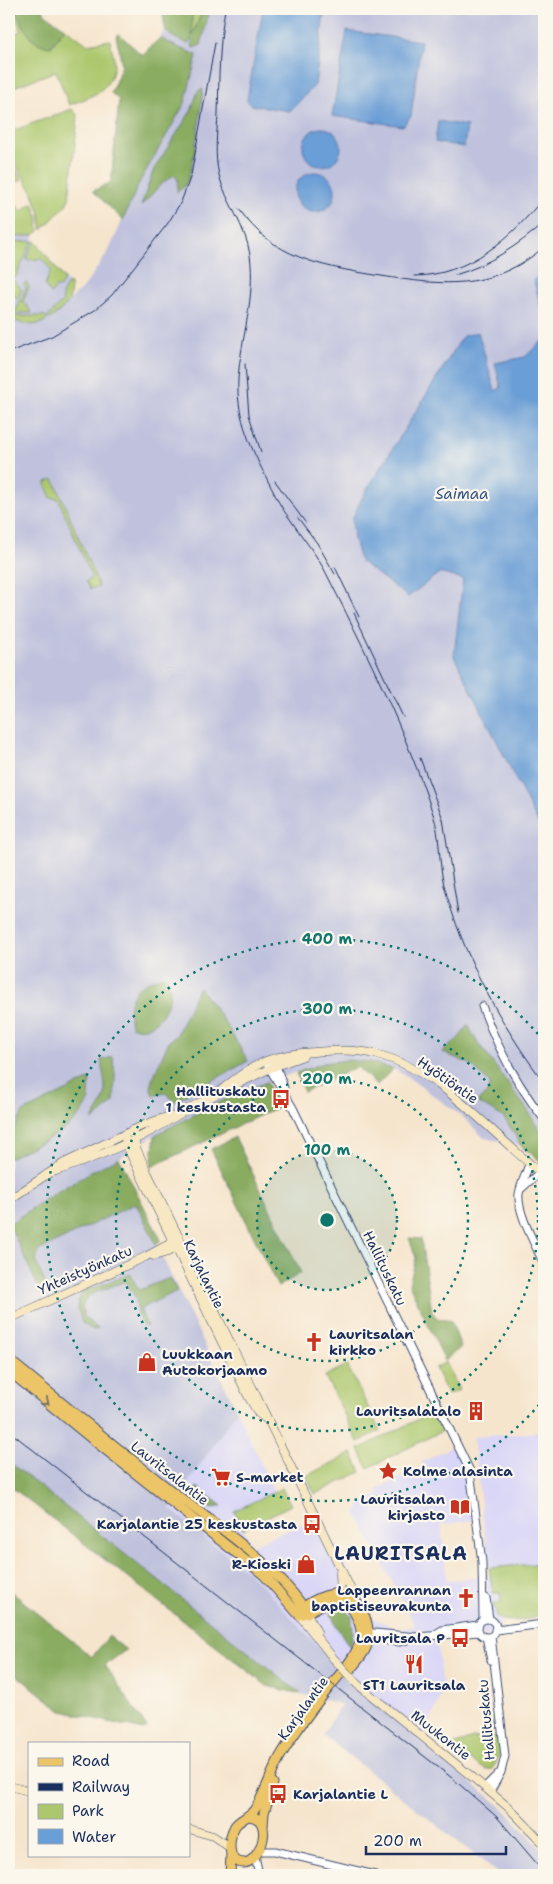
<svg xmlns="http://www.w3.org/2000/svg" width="553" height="1884" font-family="'Shantell Sans',sans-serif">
	<rect width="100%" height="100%" fill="#fbf7ec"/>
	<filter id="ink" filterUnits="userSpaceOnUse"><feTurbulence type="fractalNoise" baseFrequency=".02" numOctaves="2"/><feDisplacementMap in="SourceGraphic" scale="10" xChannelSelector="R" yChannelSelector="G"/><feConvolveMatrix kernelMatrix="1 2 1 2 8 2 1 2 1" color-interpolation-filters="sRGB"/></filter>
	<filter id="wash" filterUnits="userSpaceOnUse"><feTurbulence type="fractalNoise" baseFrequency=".0096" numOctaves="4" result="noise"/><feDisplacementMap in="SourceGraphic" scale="20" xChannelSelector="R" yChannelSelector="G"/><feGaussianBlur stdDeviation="1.12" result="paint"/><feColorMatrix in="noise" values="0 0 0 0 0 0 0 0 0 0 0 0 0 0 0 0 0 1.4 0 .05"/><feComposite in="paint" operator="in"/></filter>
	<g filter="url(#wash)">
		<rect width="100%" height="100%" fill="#f6e5cd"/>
		<path fill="#d9d6f7" d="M237,1411L274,1492L235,1512L252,1545L299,1524L326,1527L372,1618L399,1629L415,1626L356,1512L361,1503L379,1495L377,1489L421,1468L424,1461L455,1445L470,1477L475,1520L441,1525L447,1581L490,1576L473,1437L544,1432V1616L502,1621L496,1635L437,1642L443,1691L422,1741L356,1688L254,1577L170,1509Z"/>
		<path fill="#c0c2dd" d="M210,9H544V267L534,281L544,320V339L525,357L496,363L501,389L494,391L478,332L463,336L353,515L439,573L463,579L454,656L544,835V1164L520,1145L484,1138L464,1118L408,1077L393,1069L370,1062L324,1063L267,1082L213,1105L155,1135L119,1158L136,1203L237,1411L170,1509L254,1577L356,1688L505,1810L544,1852V1875H537L534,1872L531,1875H500L323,1735L341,1704L301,1694L9,1462V238L34,235V241L68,283L66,286L63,301L49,316L51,318L84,287L109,250L139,183L175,46L160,38L165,29L168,34L188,44L191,39L201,45Z"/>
		<path fill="#acc76d" stroke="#647b66" d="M13,9H15L32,40L51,47L65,28L87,44L110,40C111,48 115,57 114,64C112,91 90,97 69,105L56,71L9,89V36L21,31Z
			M192,9H203L191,39Z
			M72,109L78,116L69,199L65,206L42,230L40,214L33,193L9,153V132Z
			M9,158L22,179L9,188Z
			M9,194L21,211L33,203L38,217L39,231L34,235L9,238Z
			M32,241L16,277L9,278V242Z
			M34,241L37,243L64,279L60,288L57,286L51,294L45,285L51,270L42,259L26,260Z
			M15,281L22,290L17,299L9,288V282Z
			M26,282L29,287L23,301L32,313H15L26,288L24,284Z
			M68,283L70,284C73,304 64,307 50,319L49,316L63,301L62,295Z
			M13,316H46L48,319C38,327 26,326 14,320Z
			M54,479L99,587L90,589L86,581L92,578L58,498H51L46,486V482Z
			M446,1362L459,1390L448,1395L435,1368Z
			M347,1365L380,1431L358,1442L325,1376Z
			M435,1411L444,1430L368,1468L359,1449Z
			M352,1453L361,1472L315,1494L306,1476Z
			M282,1488L291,1505L243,1529L234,1511Z
			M544,1563V1616C533,1618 507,1624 498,1618L493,1603L501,1602L500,1593H493L489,1568Z
			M498,1737C500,1750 500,1758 492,1769L486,1770L449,1746L473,1738Z"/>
		<path fill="#89ac60" stroke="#526e5f" d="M15,9H43L45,14L65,28L50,47C29,44 24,26 15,9Z
			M154,9H192V37L203,9H210L201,45L193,48L191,39L188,44C168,34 165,37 163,14Z
			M119,34L142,55L160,38L175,46L197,55L185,103L139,183L123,220L93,191L111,182L119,100L111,93L122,65L116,36Z
			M203,89C201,108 194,174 184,187C183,188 178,191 177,192L178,180L174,175L161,184L141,206L154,169L191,111L198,91Z
			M161,977H166C167,981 169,985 170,989C171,1008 153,1037 131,1026C126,999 133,984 161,977Z
			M199,987L226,1024L248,1061L174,1102L167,1093L153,1095L151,1089L152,1080L169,1041L176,1036Z
			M468,1025L476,1040L529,1112L541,1132L544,1141V1164L520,1145L517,1137L503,1117L477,1102L486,1094L490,1084L470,1064L442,1052L458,1039Z
			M113,1057L115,1075L114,1102L92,1121C95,1113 101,1107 103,1100C108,1090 102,1071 101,1060Z
			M347,1060L370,1062L393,1069L377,1085L357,1067L304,1092L296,1073L324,1063Z
			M90,1079C89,1086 90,1096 88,1103C74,1132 36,1144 9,1158V1138L13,1132L23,1112Z
			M267,1082L278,1107L151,1167L155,1135L213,1105Z
			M235,1137L301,1273L278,1287L211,1149Z
			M119,1158L161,1240L156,1244L136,1203L38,1251L36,1262L49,1292L42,1295L9,1224C45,1199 80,1176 119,1158Z
			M409,1238L421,1239L432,1312L437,1318L451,1321L461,1347L445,1361L409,1284L416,1258Z
			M130,1274L139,1290L170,1278L177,1291L140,1309L147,1326H143L137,1313L136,1299L127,1282H123L89,1295L82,1306L84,1317L98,1329L93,1330L82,1323L77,1305L82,1292Z
			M9,1462L301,1694L267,1686L9,1485Z
			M197,1487L222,1506L211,1509L192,1496Z
			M9,1590L92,1657L109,1636L126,1650L105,1665L147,1728L143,1730L62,1711L14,1673L9,1680Z
			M338,1605L352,1616L353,1632L350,1647L336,1626L329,1608Z"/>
		<path fill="#6a9ed6" stroke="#42669a" d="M263,9H320L324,14L315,85L290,111L251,105L247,100Z
			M347,31L421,41L411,116L403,126L332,116Z
			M438,121L467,126L464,147L435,142Z
			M303 147a19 19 0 1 1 38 0a19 19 0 1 1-38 0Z
			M295 192a20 20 0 1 1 40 0a20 20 0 1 1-40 0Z
			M544,267V320L534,281Z
			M478,332L495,391L501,388L495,363L525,357L544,339V835L454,656L463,579L439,573L408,597L360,561L354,539L352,519L363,496L463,336Z"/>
	</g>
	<g filter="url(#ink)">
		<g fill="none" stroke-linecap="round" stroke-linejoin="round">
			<g stroke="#3c4a6f" stroke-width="9">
				<path id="tertiary" d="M482,1006C497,1047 517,1085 544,1119
					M270,1063L276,1066L284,1088
					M267,1064L293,1108L470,1471L482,1562L483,1619
					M529,1164C526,1174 521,1183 519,1194C517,1213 536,1246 544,1264
					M521,1189L540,1172L544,1175
					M486,1598L489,1619
					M478 1628a9 9 0 1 1 18 0a9 9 0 1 1-18 0Z
					M495,1630L544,1624
					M364,1632L417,1637L479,1632
					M434,1635L442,1630L478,1625
					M486,1637L491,1660
					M364,1638L400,1642L414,1638
					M485,1787L498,1774
					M490,1792L501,1772L505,1756L491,1636
					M258,1851H275L375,1875
					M255,1856L259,1875"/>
			</g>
			<g stroke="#3c4a6f" stroke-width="9">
				<path id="secondary" d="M233,1086L273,1067L303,1056
					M218,1093C232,1081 249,1068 266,1061C281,1055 298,1053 314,1052C334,1050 355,1049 375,1054C440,1069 490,1133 540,1172
					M132,1130L137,1150L148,1174L357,1602
					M124,1135L130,1153L248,1396L258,1413L266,1419
					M47,1174C87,1161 129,1145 165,1123C184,1111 203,1100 223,1091
					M9,1200L64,1163L146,1124L170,1116
					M154,1256L168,1252L180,1244
					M9,1319L145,1257L173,1242H177
					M340,1572L341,1598
					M307,1613L317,1632
					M299,1615L334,1659
					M357,1684L471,1776L508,1807L544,1844
					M9,1786L29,1791
					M189,1829L213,1836L229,1847"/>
			</g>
			<g stroke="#3c4a6f" stroke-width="11">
				<path id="primary" d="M9,1360C60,1401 109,1442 160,1482C204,1517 279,1565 307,1613
					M9,1371L92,1439L264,1575L299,1615
					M301,1611C308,1601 331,1591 344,1594C363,1600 373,1630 366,1648C362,1657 353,1666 347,1673
					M248,1816C276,1817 261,1862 244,1863C225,1863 229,1837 235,1826C241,1818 250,1817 255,1809C266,1792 271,1772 281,1755C295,1732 311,1710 327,1690C339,1675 356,1658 361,1639C363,1628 354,1603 341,1601C326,1599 313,1612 299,1615
					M263,1826L264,1813L273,1783
					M230,1875L231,1854"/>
			</g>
			<use href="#tertiary" stroke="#fff" stroke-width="7"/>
			<use href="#secondary" stroke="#f7e8c3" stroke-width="8"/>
			<use href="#primary" stroke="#ecc569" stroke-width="9"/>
			<path stroke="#1b2f5e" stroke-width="1" d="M225,9C219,43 219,79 218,114C217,134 214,155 219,175C226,203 246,226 250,255C256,297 241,338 238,379C236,418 252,450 269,483C275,495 281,508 290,519C301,536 314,551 324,569C364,648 405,729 433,814C441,837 438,861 444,885C463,956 500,1024 544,1082
				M239,209C273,258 320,266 375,275C439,285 490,293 544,247
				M455,275C489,265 517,246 544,223
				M414,276C468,276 513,237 544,197
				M9,352L52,336L95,310L112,295L168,223L181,202L191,175L215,43
				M245,364L249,415L261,452
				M275,481L305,522
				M298,518L317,543L335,574
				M335,567L359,617
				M354,613L403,717
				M420,758L443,819L458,913
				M9,1431L452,1778L497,1817L544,1872"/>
			<g stroke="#3c4a6f" stroke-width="9" stroke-linecap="butt">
				<path id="secondary-bridge" d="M334,1659L357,1684"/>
			</g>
			<use href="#secondary-bridge" stroke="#f7e8c3" stroke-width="8"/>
		</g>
		<defs><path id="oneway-chevron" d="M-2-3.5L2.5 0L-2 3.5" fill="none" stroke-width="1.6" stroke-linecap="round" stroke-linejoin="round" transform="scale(1.25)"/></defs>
		<use stroke="#797263" href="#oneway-chevron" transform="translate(46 1402) rotate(39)"/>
	</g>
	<circle cx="327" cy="1220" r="70" fill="#0f766e" fill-opacity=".12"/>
	<g fill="none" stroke="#0f766e" stroke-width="2.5" stroke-dasharray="2.5 5">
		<circle cx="327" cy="1220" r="70"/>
		<circle cx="327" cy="1220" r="141"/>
		<circle cx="327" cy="1220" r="211"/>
		<path d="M544 1399A281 281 0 1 1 544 1041"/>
	</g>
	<defs>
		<g id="bus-bare" transform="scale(1.5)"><path d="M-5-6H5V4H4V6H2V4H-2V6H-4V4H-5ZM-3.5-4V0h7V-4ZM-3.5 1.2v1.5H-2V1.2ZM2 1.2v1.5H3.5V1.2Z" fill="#c8321e" stroke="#fbf7ec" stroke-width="2.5" paint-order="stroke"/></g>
		<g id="church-bare" transform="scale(1.5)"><path d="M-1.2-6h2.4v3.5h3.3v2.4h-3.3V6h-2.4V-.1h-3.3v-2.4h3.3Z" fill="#c8321e" stroke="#fbf7ec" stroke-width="2.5" paint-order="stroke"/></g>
		<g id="shop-bare" transform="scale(1.5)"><path d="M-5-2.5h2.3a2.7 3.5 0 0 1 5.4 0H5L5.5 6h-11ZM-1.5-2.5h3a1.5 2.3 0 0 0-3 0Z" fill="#c8321e" stroke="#fbf7ec" stroke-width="2.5" paint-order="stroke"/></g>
		<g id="building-bare" transform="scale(1.5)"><path d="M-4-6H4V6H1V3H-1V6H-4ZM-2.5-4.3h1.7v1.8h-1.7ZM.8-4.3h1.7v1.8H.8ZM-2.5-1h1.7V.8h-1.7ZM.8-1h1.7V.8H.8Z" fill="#c8321e" stroke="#fbf7ec" stroke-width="2.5" paint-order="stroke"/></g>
		<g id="sight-bare" transform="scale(1.5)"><path d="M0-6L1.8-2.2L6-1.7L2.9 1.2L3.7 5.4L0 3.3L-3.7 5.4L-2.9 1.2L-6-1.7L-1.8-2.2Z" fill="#c8321e" stroke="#fbf7ec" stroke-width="2.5" paint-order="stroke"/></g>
		<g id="supermarket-bare" transform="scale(1.5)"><path d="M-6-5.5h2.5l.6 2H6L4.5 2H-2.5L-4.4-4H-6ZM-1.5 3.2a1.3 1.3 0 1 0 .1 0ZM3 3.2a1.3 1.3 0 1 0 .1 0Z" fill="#c8321e" stroke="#fbf7ec" stroke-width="2.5" paint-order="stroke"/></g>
		<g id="library-bare" transform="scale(1.5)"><path d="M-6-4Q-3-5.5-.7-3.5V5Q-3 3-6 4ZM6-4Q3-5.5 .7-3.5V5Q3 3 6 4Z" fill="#c8321e" stroke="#fbf7ec" stroke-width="2.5" paint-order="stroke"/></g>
		<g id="restaurant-bare" transform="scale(1.5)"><path d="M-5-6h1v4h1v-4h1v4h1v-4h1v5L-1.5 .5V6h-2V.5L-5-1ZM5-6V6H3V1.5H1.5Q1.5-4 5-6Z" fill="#c8321e" stroke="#fbf7ec" stroke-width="2.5" paint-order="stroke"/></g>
	</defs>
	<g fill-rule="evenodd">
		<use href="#bus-bare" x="281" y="1099"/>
		<use href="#church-bare" x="314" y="1342"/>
		<use href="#shop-bare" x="147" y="1362"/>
		<use href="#building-bare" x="476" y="1411"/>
		<use href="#sight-bare" x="388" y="1471"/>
		<use href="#supermarket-bare" x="221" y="1477"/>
		<use href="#library-bare" x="460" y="1507"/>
		<use href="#bus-bare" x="312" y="1524"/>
		<use href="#shop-bare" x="306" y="1564"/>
		<use href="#church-bare" x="466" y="1598"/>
		<use href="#bus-bare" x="460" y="1638"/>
		<use href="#restaurant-bare" x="414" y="1664"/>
		<use href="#bus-bare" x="278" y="1794"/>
	</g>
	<g text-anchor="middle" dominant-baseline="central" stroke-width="4.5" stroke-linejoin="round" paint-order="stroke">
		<g font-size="14" fill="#1b2f5e" stroke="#fbf7ec">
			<text transform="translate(448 1080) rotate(35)">Hyötiöntie</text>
			<text transform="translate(385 1268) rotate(64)">Hallituskatu</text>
			<text transform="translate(85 1270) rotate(-24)">Yhteistyönkatu</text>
			<text transform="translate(204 1274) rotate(64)">Karjalantie</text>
			<text transform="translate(170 1473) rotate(38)">Lauritsalantie</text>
			<text transform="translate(303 1708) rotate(-54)">Karjalantie</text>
			<text transform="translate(486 1720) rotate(-95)">Hallituskatu</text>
			<text transform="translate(441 1735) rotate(38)">Muukontie</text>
		</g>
		<g font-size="14" font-weight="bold" fill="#1b2f5e" stroke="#fbf7ec" text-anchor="end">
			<text x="266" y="1091">Hallituskatu<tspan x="266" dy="16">1 keskustasta</tspan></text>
			<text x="329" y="1334" text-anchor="start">Lauritsalan<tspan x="329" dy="16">kirkko</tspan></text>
			<text x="162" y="1354" text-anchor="start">Luukkaan<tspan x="162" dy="16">Autokorjaamo</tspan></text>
			<text x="461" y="1411">Lauritsalatalo</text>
			<text x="403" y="1471" text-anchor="start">Kolme alasinta</text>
			<text x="236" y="1477" text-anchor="start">S-market</text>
			<text x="445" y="1499">Lauritsalan<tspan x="445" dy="16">kirjasto</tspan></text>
			<text x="297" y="1524">Karjalantie 25 keskustasta</text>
			<text x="291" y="1564">R-Kioski</text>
			<text x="451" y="1590">Lappeenrannan<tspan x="451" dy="16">baptistiseurakunta</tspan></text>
			<text x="445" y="1638">Lauritsala P</text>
			<text x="414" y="1685" text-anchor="middle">ST1 Lauritsala</text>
			<text x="293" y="1794" text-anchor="start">Karjalantie L</text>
		</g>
		<g font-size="15" font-style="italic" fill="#375688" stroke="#fbf7ec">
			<text x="462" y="494">Saimaa</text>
		</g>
		<g font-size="19" font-weight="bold" letter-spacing="1" fill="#1b2f5e" stroke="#fbf7ec">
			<text x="401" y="1553">LAURITSALA</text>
		</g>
	</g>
	<circle cx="327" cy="1220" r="8" fill="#0f766e" stroke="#fbf7ec" stroke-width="2.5"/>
	<g font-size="15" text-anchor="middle" font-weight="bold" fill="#0f766e" stroke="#fbf7ec" stroke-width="4.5" stroke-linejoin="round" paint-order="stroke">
		<text x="327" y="944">400 m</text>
		<text x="327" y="1014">300 m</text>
		<text x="327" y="1084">200 m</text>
		<text x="327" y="1155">100 m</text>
	</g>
	<rect width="553" height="1884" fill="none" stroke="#fbf7ec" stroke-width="30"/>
	<rect x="28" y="1742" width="162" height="115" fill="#fbf7ec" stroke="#a1a7b3"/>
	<rect x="38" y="1758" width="25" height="8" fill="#ecc569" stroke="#a1a7b3"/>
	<text x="72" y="1766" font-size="15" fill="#1b2f5e">Road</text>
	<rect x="38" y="1783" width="25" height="8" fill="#1b2f5e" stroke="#a1a7b3"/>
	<text x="72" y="1792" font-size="15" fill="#1b2f5e">Railway</text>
	<rect x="38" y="1804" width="25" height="15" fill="#acc76d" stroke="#a1a7b3"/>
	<text x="72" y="1816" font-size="15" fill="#1b2f5e">Park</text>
	<rect x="38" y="1829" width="25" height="15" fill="#6a9ed6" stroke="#a1a7b3"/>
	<text x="72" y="1842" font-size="15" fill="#1b2f5e">Water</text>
	<path d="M366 1846v8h140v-8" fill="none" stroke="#1b2f5e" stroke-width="2.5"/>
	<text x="373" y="1846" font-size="15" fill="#1b2f5e" stroke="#fbf7ec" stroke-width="4" paint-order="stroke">200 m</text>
</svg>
